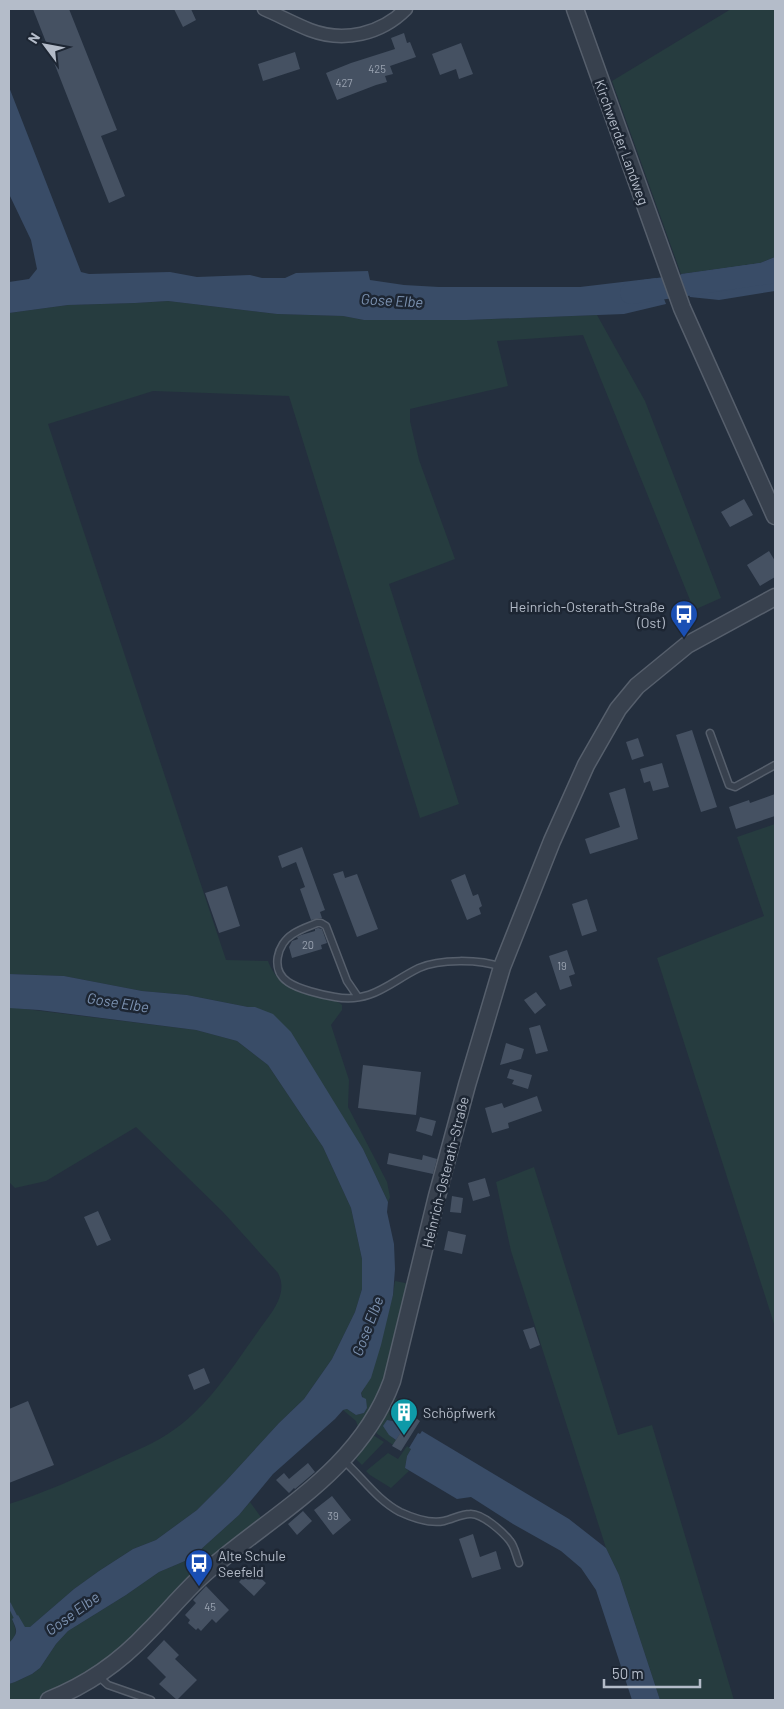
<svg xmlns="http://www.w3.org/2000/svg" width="784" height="1709" font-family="Barlow,sans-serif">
	<rect width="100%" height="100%" fill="#242f3e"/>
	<path fill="#263c3f" d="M731,9H775V257L760,263L681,274L612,81Z
		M168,301L277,314L343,316L364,320H467L597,315L645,401L721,598L694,610L583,335L497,341L508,386L410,409V421L419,460L455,559L389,584L459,804L420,818L289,396L153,391L48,424L226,960L268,961C278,988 298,991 324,998C330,999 337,1000 342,1005V1010L331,1025L349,1080L348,1107L387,1182L390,1197L388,1202L363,1149L255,1007H248L187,995L142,991L64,976L9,974V313L68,305L135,303Z
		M775,824V1327L657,958L764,916L737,837Z
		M9,1007L196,1030L237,1041L268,1065L323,1147L351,1208L362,1259V1289L355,1312L332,1359L304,1399L279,1423L225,1482L197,1510L156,1540L133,1549L99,1571L74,1589L30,1627H25L12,1619C16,1631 19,1632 9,1643V1504C44,1493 77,1478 111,1462C133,1452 156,1443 175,1429C210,1404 234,1365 259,1330C271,1313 289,1294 278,1273L223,1212L136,1127L46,1181L15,1188L9,1182Z
		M534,1167L618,1435L652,1425L734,1700H660L619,1575L606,1548L511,1251L496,1182Z
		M395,1281L410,1284L385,1384L360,1429L358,1427L356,1421L343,1410L347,1409L356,1415L364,1413L367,1408L361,1393L364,1389L393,1295Z
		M396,1398L412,1415L406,1425L395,1420H387L384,1426L392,1437L396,1440L393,1445L376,1433Z
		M373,1435L384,1442L362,1465L356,1459Z
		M407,1446L411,1449L407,1456L405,1468L409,1471L391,1488L370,1475L366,1471L388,1453L398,1459Z
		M250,1502L263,1520L205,1562L185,1580L188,1583L117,1654L62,1689L39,1700H9V1684L15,1682L32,1674L40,1668L56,1644L68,1631L126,1595L159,1572L185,1561L198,1552L239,1515Z"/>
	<path fill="#394c67" d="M9,87L81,272L89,274L170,272L197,277L250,275L262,278H285L296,273L368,271L370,280L404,285L439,287H580L656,278L666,304L624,314L467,320H364L343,316L277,314L168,301L135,303L68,305L9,313V282L29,279L37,269L31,240L9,194Z
		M775,257V291L719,300L690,297L681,274L760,263Z
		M9,974L64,976L142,991L187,995L248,1007H255L273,1014L291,1032L363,1149L388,1202L387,1212L394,1244L395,1269L393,1295L381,1345L371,1378L361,1393L362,1397L366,1399L367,1408L364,1413L356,1415L347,1409L343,1410L335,1419L273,1474L239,1515L198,1552L185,1561L159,1572L126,1595L68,1631L56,1644L40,1668L32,1674L15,1682L9,1684V1643C19,1632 17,1631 12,1619L18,1615L25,1627H30L74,1589L99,1571L133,1549L156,1540L197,1510L225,1482L279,1423L304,1399L332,1359L355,1312L362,1289V1259L351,1208L323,1147L268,1065L237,1041L196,1030L39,1010L9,1008Z
		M387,1420L399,1422L406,1425L396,1440L389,1435L383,1426Z
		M422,1431L569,1519L606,1548L619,1575L660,1700H632L596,1590L581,1568L561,1551L513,1524L471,1497L457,1499L405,1468L407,1456L411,1449L409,1448L418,1433L420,1434Z"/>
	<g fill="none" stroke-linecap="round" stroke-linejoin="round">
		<path stroke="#394c67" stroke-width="4" d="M9,1604L17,1620"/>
		<path stroke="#394c67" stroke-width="22" d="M631,293L769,273L775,270"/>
	</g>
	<path fill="#455162" d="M33,9H69L117,130L101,136L125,196L109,203Z
		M174,9H191L196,20L183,27Z
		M404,33L407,43L410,42L416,57L390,66L393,74L385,76L387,82L376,85L337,100L326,73L351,63L395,49L391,38Z
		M461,43L473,74L459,79L456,69L440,75L432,54Z
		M295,52L300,69L263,81L258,64Z
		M744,499L753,515L730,527L721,512Z
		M769,551L775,561V577L760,586L747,565Z
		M692,730L717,807L701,812L676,735Z
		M638,738L644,756L632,760L626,742Z
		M662,763L669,787L653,791L650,781L644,783L640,769Z
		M625,788L638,839L590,854L585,839L620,827L609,793Z
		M775,794V816L736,829L729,807L749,800L750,803Z
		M302,847L325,910L320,912L322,918L311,920L300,889L305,887L296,862L282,868L278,856Z
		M343,871L345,878L357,874L378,929L357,937L333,874Z
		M465,874L473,896L478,894L482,906L479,908L481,914L467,920L451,880Z
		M227,886L240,926L219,933L205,893Z
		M587,899L597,931L582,936L572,904Z
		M318,928L322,929L327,943L321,945L322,949L292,958L289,947L292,941L298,939L297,937L301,935L315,931V929Z
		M567,950L575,974L569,976L572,986L560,990L549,956Z
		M536,992L546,1005L535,1014L524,1000Z
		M540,1025L548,1051L536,1054L529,1028Z
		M506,1043L524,1049L521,1059L500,1065Z
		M363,1065L421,1072L416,1115L358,1108Z
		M510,1069L532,1075L528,1089L512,1084L514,1080L507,1078Z
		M537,1096L542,1111L508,1123L509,1128L492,1133L485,1108L502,1103L504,1108Z
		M420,1117L436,1121L432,1136L416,1131Z
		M389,1153L422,1160L423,1155L437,1159L433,1174L387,1164Z
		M485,1178L490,1196L473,1201L468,1183Z
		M452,1196L463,1198L461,1213L450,1212Z
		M98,1211L111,1240L97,1246L84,1217Z
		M448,1231L466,1235L462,1254L444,1250Z
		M534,1327L540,1345L530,1349L523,1330Z
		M204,1368L210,1383L194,1390L188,1375Z
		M28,1401L54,1465L9,1483V1409Z
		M412,1415L420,1421L401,1451L392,1446Z
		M308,1463L315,1472L295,1489L294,1488L289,1493L276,1480L284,1473L289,1479Z
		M332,1496L351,1520L333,1535L314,1510Z
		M303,1511L312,1521L297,1535L288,1524Z
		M473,1534L480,1557L496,1551L501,1569L472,1578L459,1539Z
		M251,1569L266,1583L254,1596L239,1582Z
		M206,1586L229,1610L216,1623L212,1619L201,1631L198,1628L196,1630L188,1623L190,1620L185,1615L196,1603L193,1600Z
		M164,1640L179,1655L175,1659L197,1680L177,1700L159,1684L166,1677L147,1658Z"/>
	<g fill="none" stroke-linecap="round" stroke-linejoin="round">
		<g stroke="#565f6c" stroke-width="9">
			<path id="service" d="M710,733L729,785L735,787L775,765
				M358,997L347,981L326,926L321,923H317C310,926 300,929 293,934C277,944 270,970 288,982C298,989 322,995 335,997C371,1004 390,982 419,968C439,959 480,959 501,967
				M343,1460C362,1477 377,1500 400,1512C413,1518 430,1524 444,1521C453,1519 461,1514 470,1514C482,1513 503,1532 510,1541C515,1547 516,1556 519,1563
				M98,1676L108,1685L151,1700"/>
		</g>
		<g stroke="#565f6c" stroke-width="15">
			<path id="minor" d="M264,9C280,16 295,24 310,30C344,43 381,34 406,9"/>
		</g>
		<g stroke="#565f6c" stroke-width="19">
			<path id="tertiary" d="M575,9L682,308L775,516
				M49,1700C87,1685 120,1662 148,1632C167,1613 184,1592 204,1574C272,1514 359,1472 392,1381L437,1196L467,1085L502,967L552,841L586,765L618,709L637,686L687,645L775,597"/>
		</g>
		<path stroke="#44595c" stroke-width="2.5" stroke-dasharray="4 4" stroke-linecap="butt" d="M190,1554L196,1562"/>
		<use href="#service" stroke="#38414e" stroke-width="6"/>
		<use href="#minor" stroke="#38414e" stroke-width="12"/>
		<use href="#tertiary" stroke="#38414e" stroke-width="16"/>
	</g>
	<defs>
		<g id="bus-pin" transform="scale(1.4375)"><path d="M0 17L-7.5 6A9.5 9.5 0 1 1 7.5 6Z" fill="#1a4fb4" stroke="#1d2633"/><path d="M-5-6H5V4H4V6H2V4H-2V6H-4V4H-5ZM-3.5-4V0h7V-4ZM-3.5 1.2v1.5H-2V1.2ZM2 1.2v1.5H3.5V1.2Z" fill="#fff"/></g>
		<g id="building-pin" transform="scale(1.4375)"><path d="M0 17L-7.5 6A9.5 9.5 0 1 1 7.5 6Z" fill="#0f9aa8" stroke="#1d2633"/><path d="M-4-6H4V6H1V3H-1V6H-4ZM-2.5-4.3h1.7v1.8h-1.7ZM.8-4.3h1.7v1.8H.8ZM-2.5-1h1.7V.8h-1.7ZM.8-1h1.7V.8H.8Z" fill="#fff"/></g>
	</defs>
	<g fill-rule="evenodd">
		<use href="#bus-pin" x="684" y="614"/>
		<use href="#building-pin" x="404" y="1412"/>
		<use href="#bus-pin" x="199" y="1563"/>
	</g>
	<g text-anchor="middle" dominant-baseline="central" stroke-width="5" stroke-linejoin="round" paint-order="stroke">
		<g font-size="11" fill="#98a1af">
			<text x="377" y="68">425</text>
			<text x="344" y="82">427</text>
			<text x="308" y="944">20</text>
			<text x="562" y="965">19</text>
			<text x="333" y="1515">39</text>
			<text x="210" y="1606">45</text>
		</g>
		<g font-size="14" fill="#b4bcc9" stroke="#1d2633">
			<text transform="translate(622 142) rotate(70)">Kirchwerder Landweg</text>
			<text transform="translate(445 1172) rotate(-76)">Heinrich-Osterath-Straße</text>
		</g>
		<g font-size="14" fill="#b4bcc9" stroke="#1d2633" text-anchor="start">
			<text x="665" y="606" text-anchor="end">Heinrich-Osterath-Straße<tspan x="665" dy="16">(Ost)</tspan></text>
			<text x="423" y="1412">Schöpfwerk</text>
			<text x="218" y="1555">Alte Schule<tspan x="218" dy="16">Seefeld</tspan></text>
		</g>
		<g font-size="15" font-style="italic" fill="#7c92b1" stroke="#1d2633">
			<text transform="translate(392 300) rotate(3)">Gose Elbe</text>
			<text transform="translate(118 1002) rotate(9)">Gose Elbe</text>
			<text transform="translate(367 1326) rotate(-69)">Gose Elbe</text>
			<text transform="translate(72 1613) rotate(-36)">Gose Elbe</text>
		</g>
	</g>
	<rect width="784" height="1709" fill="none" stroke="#b4bcc9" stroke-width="20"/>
	<g transform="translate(45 45) rotate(302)" stroke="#1d2633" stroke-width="4" paint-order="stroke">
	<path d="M0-4L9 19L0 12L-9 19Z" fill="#b4bcc9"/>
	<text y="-8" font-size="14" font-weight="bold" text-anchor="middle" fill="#b4bcc9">N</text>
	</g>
	<path d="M604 1679v8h96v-8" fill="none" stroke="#b4bcc9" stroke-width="2.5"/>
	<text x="612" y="1679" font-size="15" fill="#b4bcc9" stroke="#1d2633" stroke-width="4" paint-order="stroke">50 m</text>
</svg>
